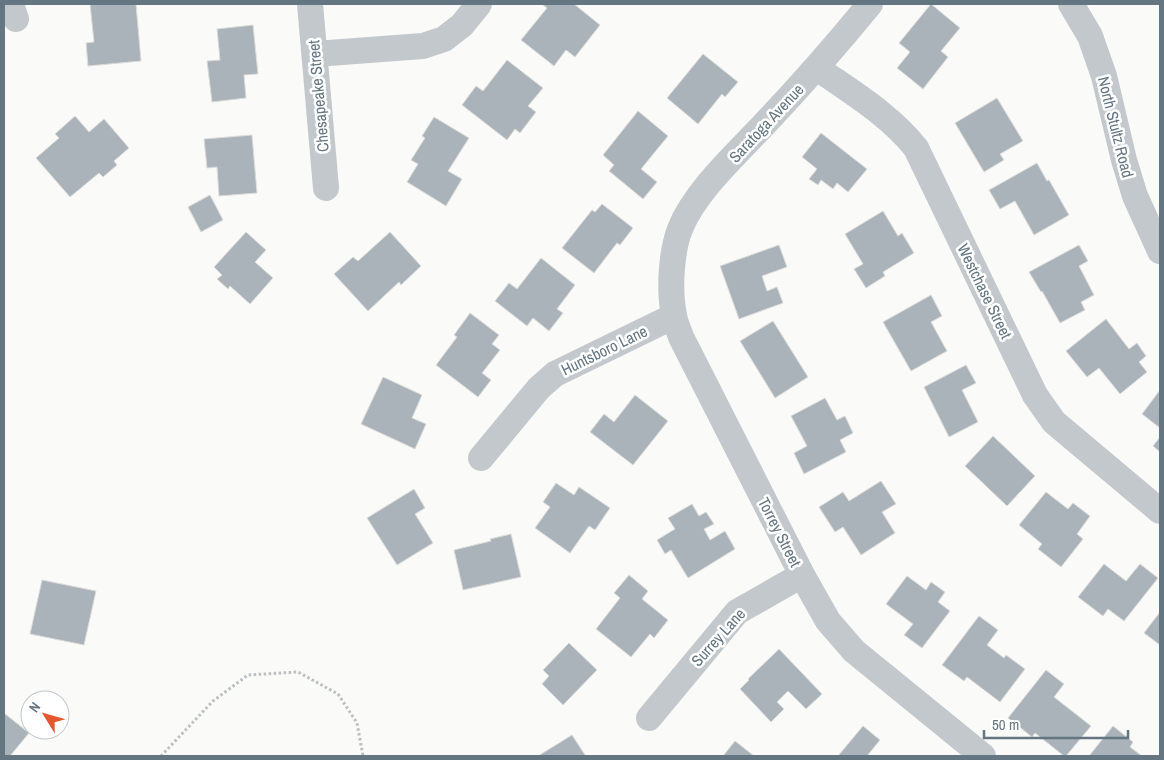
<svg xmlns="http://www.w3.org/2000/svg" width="1164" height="760" font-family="'Archivo Narrow',sans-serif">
	<rect width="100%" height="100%" fill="#fafaf8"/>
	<path fill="#aab3b9" stroke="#dcdcda" d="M90,4H136L141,61L88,66L86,43L94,42Z
		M542,4H574L600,25L575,57L566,50L554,66L521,40L547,8Z
		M931,4L960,28L941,51L948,57L923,89L897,68L910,52L899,43Z
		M253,25L258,74L244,75L246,98L212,102L207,61L220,60L217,29Z
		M703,54L738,82L725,97L722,94L698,124L667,98Z
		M507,60L543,88L528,106L536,112L520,133L515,129L507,140L462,105L476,86L483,91Z
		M997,98L1023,141L1000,154L1004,160L984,172L955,123Z
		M638,111L668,136L641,169L657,182L643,199L609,171L614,165L603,155Z
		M75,116L89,132L104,119L129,148L114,161L117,165L103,177L99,173L70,197L36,158L59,138L55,134Z
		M434,117L469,138L448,171L462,179L446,206L407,182L418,164L411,160L425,138L422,136Z
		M821,133L867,169L848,192L837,183L833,189L821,180L818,185L809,179L817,169L802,157Z
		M252,135L257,193L219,196L217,167L207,168L204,139Z
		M1037,163L1047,181L1049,180L1069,215L1034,235L1015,201L1000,209L989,190Z
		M210,195L223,220L201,232L188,207Z
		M602,204L633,228L620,245L617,243L594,273L562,248L592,210L595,212Z
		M883,211L898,236L902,233L914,253L883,272L885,276L866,288L854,269L863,264L845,234Z
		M246,232L266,250L255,262L273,278L250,304L230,286L228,289L217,279L222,275L214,267Z
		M390,232L421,266L401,285L399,282L368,311L334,274L353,257L358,261Z
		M779,245L787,267L762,276L767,291L777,287L783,303L739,319L720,266Z
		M1079,245L1088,261L1079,266L1094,295L1081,302L1085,310L1060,323L1042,291L1041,292L1029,272Z
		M541,258L575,285L557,309L563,313L549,331L533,318L527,326L495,301L509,283L517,289Z
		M931,295L942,316L931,322L947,351L911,371L883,322Z
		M470,313L499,335L492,344L500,350L482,373L491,380L478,397L436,365L457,337L454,335Z
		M1106,319L1129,349L1137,343L1146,356L1139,362L1147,372L1120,394L1099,368L1087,377L1066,351Z
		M773,321L808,377L775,398L740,341Z
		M966,365L976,383L962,390L978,422L949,437L924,387Z
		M383,377L422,395L412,418L426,424L415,449L361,424Z
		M1160,390V428L1142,414Z
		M635,395L668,421L633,465L590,432L604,414L614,422Z
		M825,398L837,420L845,416L853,433L840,440L846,452L804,474L794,453L807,446L791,416Z
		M993,436L1035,476L1007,506L965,466Z
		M1160,437V452L1153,446Z
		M881,481L896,504L882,512L895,533L861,555L843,527L835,532L819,507L843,492L849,501Z
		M556,483L574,495L579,487L610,508L595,530L589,526L570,553L535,528L550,507L543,502Z
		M414,489L425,508L415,514L433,543L397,565L367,518Z
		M1046,492L1068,509L1073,503L1090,516L1077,534L1083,539L1061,567L1038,549L1042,544L1019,525Z
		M692,504L699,516L706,512L714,524L704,529L710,540L725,531L735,549L688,578L671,550L665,554L657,540L675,529L668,518Z
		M511,534L521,577L463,590L454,550L491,541L490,539Z
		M1104,564L1126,581L1140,564L1158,578L1124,621L1108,609L1103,616L1078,597Z
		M629,575L648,591L642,599L668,620L654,638L650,634L631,657L596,629L620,598L614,593Z
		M907,576L926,590L931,582L945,592L938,602L950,611L922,648L904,635L913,624L886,604Z
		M42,580L96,591L84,645L30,634Z
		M1160,612V645L1144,633Z
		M979,616L998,630L987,645L1004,658L1006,655L1025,669L1000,702L967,677L964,681L942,665Z
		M569,643L597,670L563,705L542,684L549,676L543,670Z
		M779,649L822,694L806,709L788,691L777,702L784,709L771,722L740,689L749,680L748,679Z
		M1046,670L1064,684L1054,697L1091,726L1066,756H1064L1035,733L1032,737L1008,718Z
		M4,713L29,733L10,756H4Z
		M863,726L880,740L867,756H838Z
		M1113,726L1133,742L1130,747L1142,756H1089Z
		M572,735L585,755L583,756H538Z
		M735,741L754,756H723Z"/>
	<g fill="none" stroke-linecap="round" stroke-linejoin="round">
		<path stroke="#bbbfc2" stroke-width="3" stroke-dasharray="2.5 2.5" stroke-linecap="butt" d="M161,756L213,701L248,675L298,672L338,694L357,723L363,756"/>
		<path stroke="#c3c8cc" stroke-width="26" d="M11,4L16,19
			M310,4L326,188
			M870,4C838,43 805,81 770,118C741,150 696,189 680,229C671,252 669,291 674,315C675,323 679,330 681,337L802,575L828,621L854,651L983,756
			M1071,4L1090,36L1104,76L1124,160L1135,196L1160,251
			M315,54L423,46L444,39L462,25L479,4
			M817,68C851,92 890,115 916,148L1035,395L1054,422L1160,511
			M481,458L539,388L555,374L674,316
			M649,718L737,612L802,575"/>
	</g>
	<g text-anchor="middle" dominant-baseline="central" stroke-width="5" stroke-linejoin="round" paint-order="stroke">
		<g font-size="16" fill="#657683" stroke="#fff">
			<text transform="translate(318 96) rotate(-95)">Chesapeake Street</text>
			<text transform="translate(766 123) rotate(-47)">Saratoga Avenue</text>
			<text transform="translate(1116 127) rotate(76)">North Stultz Road</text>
			<text transform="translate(985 291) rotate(64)">Westchase Street</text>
			<text transform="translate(604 350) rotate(-26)">Huntsboro Lane</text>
			<text transform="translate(780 532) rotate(63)">Torrey Street</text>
			<text transform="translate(718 637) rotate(-48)">Surrey Lane</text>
		</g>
	</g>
	<rect width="1164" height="760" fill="none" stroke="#657683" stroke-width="10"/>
	<g transform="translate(45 715) rotate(307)"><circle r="24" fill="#ffffff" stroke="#c1c8cd"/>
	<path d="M0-4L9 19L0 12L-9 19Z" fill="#e4572e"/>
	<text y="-8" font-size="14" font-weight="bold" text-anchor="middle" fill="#657683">N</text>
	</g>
	<path d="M984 730v8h144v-8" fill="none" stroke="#657683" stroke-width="2.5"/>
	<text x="992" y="730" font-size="15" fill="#657683" stroke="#ffffff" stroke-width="4" paint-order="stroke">50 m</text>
</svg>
